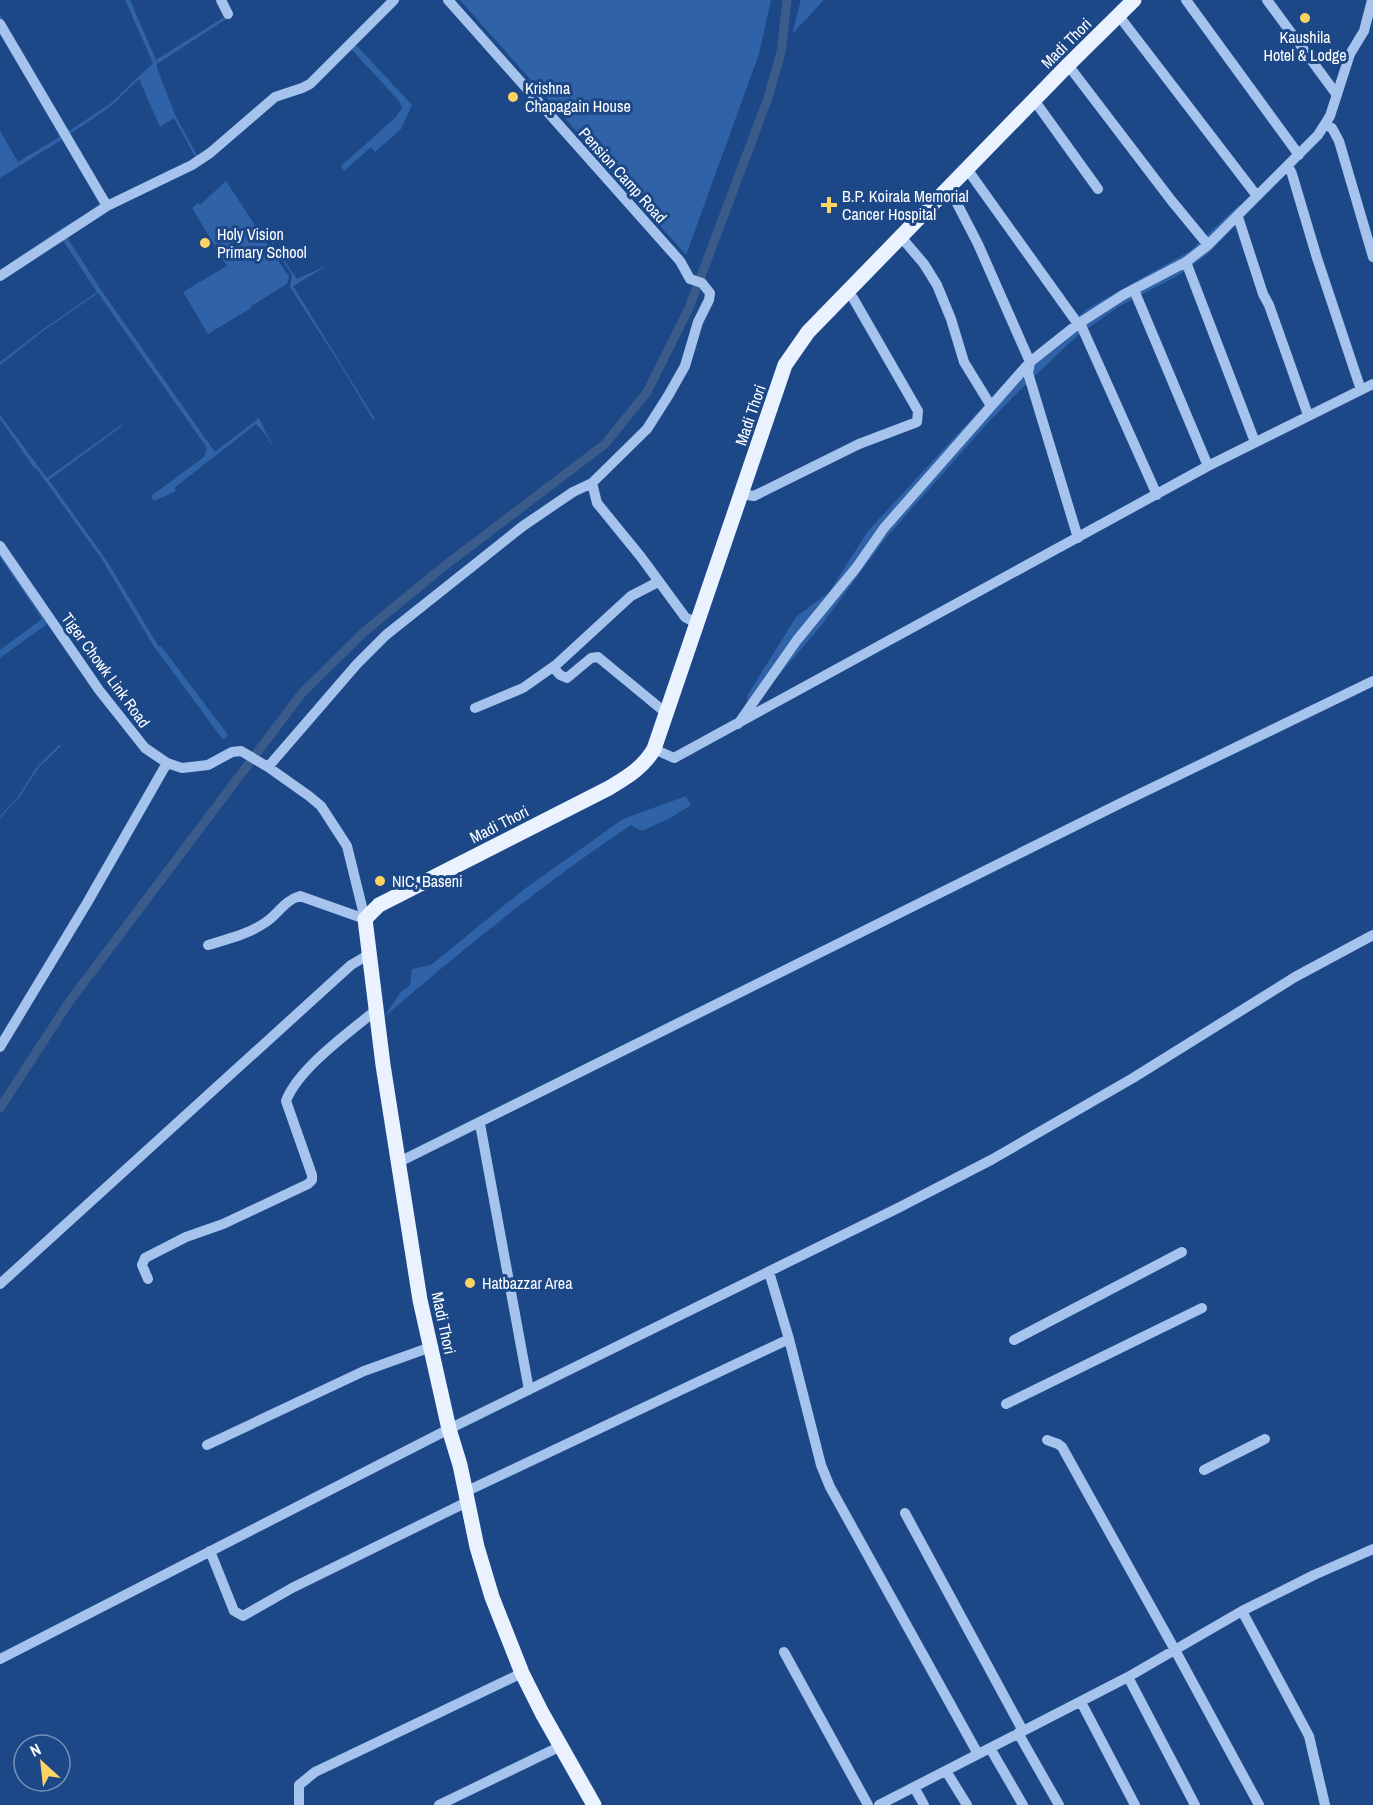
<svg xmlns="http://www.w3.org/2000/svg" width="1373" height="1805" font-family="'Archivo Narrow',sans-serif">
	<rect width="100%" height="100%" fill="#1c4888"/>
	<path fill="#2f62a6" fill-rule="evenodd" d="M125,0H130L156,60L226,16L219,0H225L230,12L234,14L157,64V68L176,117L198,157L245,120L197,161L111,201L104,197L0,20V14L69,131L110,104L153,63ZM139,79L160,127L174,118L196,158L161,174L112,199H108L70,134L111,106Z
		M460,0H771L759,54L686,255Z
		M800,0H824L792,34L800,4Z
		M356,45L412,105L401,129L375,152L371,147L344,171L341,166L396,117L402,108L399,101L351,49Z
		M0,131L18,162L61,136L101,206L0,270L62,228L98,207L100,204L63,139L0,178Z
		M226,181L289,277L287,284L251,306V308L208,334L183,292L227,266L192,208L198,203L200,205Z
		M1256,203L1209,253L1179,275L1118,307L1077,336L1019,391L984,427L885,539L820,627L748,711L747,696L796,617L829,592L868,531L1025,361L1087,309L1190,251L1239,205Z
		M257,220L297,279L328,265L293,286L375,419L373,420L343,369L290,287L292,275Z
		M66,236L101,290L215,452L259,418L278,457L266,435L256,424L174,488L176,491L154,501L151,496L204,457L207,448L98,293L43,331L0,365V362L42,330L97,292L62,239Z
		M0,415L47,478L121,425L122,426L49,480L107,561L159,647L161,646L228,735L223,740L153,645L101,558L36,468H34L0,419Z
		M0,553L47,624L0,658V650L42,619L0,557Z
		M59,745L61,746L39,767L20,796L0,818V816L17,798L36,768Z
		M686,796L691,805L672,817L642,831L631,825C544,883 463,949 384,1017L400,993L410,985L412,969L431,965L523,890L623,819Z"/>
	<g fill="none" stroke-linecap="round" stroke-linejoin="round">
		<path stroke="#3b5c8b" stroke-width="9" d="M0,1108L69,1002L302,693L364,632L443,567L605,444L647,392L689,308L768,98L781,52L787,0"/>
		<path stroke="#a5c3ec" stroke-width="10" d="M221,0L228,14
			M448,0L680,261L690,279L702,283L710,293L709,300L698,322L685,366L668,396L647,429L592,483L597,503L641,557L685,617L698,624
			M1186,0L1299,155
			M1267,0L1337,95
			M1119,16L1257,196
			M0,24L107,206
			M1068,65L1171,200L1208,245
			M1034,100L1098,189
			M1326,125L1332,128L1339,141L1373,257
			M1288,165L1292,174L1317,258L1361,390
			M967,169L1078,324
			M949,188L978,244L1030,362L1028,373L1078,538
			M1238,217L1263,294L1269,305L1308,415
			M901,237L924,264L937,285L951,319L964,362L991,406
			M1186,262L1255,442
			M0,276L107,206L192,165L210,153L275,97L302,88L310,84L394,0
			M1134,290L1208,466
			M1080,323L1157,495
			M741,494L754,496L859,444L917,422L918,411L853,298L847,292
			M0,546L99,690L145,748L167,763L182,768L208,765L232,752L241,751L268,767L309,796L321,806L347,846L365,919
			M553,667L560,675L567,678L591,658L598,657L666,713
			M475,708L523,688L557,664L631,596L658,582
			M738,724L797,640L856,568L884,528L1030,362L1078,324L1123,295L1186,262L1208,245L1318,135L1330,116L1350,54L1364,31L1372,0
			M654,749L674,758L1208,466L1373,384
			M268,767L357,664L386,635L523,526L573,492L592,483
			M208,945C228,939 249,934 266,922C278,914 285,900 300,896L365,919
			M0,1047L87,903L167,763
			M480,1124L529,1390
			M397,1163L1123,802L1373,681
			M769,1272L789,1339L821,1465L830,1487L978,1754
			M148,1279L142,1265L145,1258L186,1237L223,1224L308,1184L312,1180V1175L286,1101C298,1069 348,1033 375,1011
			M0,1284L351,965L368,955
			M1014,1340L1182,1252
			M1006,1404L1202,1308
			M1047,1440L1058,1444L1062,1447L1175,1650L1259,1805
			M207,1445L364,1371L431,1347
			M1204,1470L1265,1439
			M465,1492L789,1339
			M905,1513L1023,1731
			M210,1551L234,1611L243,1616L292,1588L467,1502
			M1242,1611L1309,1736L1325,1805
			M784,1652L868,1805
			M0,1659L449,1429L898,1208L991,1160L1133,1078L1295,977L1373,935
			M1128,1677L1195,1805
			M1081,1702L1135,1805
			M1018,1733L1059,1805
			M990,1748L1023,1805
			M946,1771L967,1805
			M914,1787L924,1805
			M299,1805V1785L315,1772L522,1673
			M439,1805L561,1746
			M879,1805L1128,1677L1242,1611L1314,1575L1373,1549"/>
		<path stroke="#eaf2ff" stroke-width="15" d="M594,1805L542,1713L522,1673L492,1597L477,1547L460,1465L449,1429L420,1300L383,1065L365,919L379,905L609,788C627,777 643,768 654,749L785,365L808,332L1068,65L1134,0"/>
	</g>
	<g fill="#fdd462" stroke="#1c4888" stroke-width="2">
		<circle cx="1305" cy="18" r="6"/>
		<circle cx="513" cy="97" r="6"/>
		<path d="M826 196h6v6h6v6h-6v6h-6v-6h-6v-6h6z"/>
		<circle cx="205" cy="243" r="6"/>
		<circle cx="380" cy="881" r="6"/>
		<circle cx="470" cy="1283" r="6"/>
	</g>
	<g text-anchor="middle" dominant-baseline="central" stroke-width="6" stroke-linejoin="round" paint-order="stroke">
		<g font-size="16" fill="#fff" stroke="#1c4888" text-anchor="start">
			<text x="1305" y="37" text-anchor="middle">Kaushila<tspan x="1305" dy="18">Hotel &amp; Lodge</tspan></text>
			<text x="525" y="88">Krishna<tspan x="525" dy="18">Chapagain House</tspan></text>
			<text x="842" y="196">B.P. Koirala Memorial<tspan x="842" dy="18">Cancer Hospital</tspan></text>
			<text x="217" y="234">Holy Vision<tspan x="217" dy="18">Primary School</tspan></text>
			<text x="392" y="881">NIC, Baseni</text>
			<text x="482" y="1283">Hatbazzar Area</text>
		</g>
		<g font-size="16" fill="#fff" stroke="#1c4888">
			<text transform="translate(1066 43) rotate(-45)">Madi Thori</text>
			<text transform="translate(623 175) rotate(48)">Pension Camp Road</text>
			<text transform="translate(750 415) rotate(-71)">Madi Thori</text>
			<text transform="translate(106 670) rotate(54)">Tiger Chowk Link Road</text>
			<text transform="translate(499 824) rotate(-27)">Madi Thori</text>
			<text transform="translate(444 1323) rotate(78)">Madi Thori</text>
		</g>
	</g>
	<g transform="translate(42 1763) rotate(333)"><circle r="28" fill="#1c4888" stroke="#7791b8" stroke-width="1.5"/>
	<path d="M0-4.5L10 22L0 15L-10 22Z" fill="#fdd462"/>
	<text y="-9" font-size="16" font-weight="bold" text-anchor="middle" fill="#ffffff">N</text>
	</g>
</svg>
